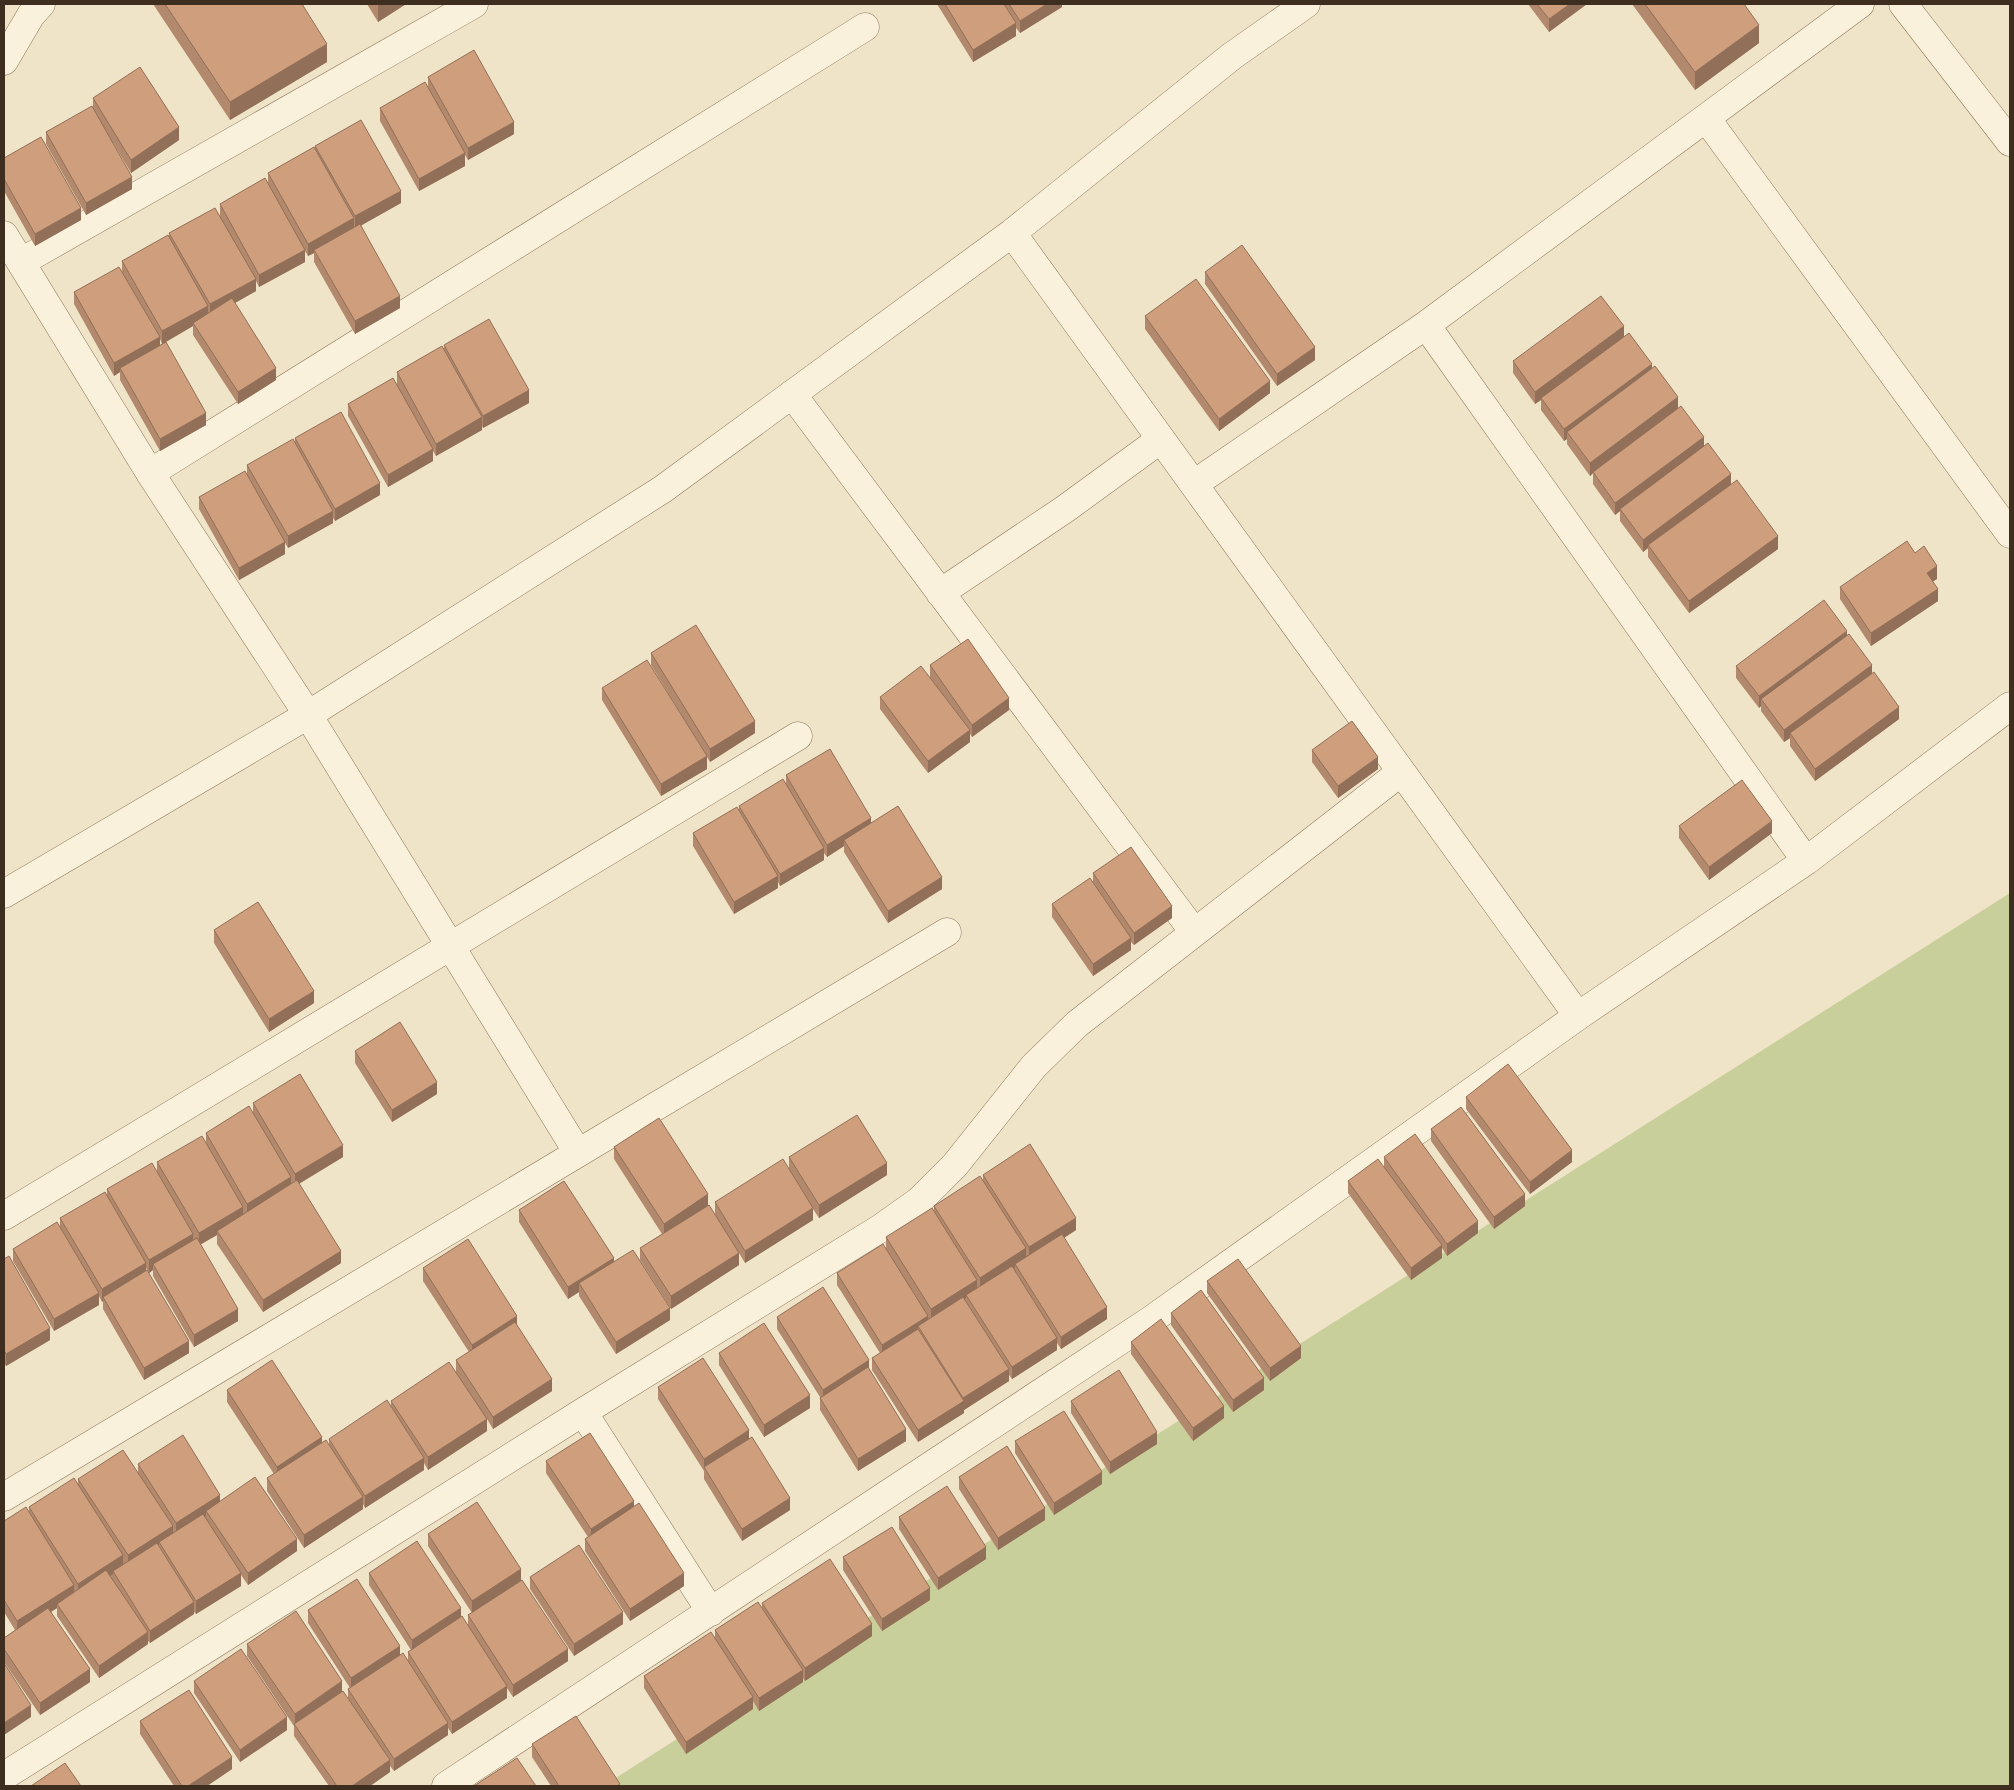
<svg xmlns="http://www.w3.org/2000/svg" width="2014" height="1790" font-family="'Noto Serif',serif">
	<rect width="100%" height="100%" fill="#f0e4c8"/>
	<path fill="#c9cf9b" d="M2010,893V1786H603Z"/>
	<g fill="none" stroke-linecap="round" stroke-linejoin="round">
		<g stroke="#8d765c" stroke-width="29">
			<path id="minor" d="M1903,4L2010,142
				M4,61L31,15L41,4
				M1706,118L2010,534
				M1012,233L1578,1016
				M4,235L150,473L308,715L4,894
				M21,262L474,4
				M1426,325L1806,861
				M792,394L1194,932
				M150,473L865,27
				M1194,484L1426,325L1860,4
				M940,593L1065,509L1161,439
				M578,1153L308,715L663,489L1012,233L1232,56L1306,4
				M4,1216L798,736
				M583,1412L711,1612
				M4,1497L947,932
				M4,1776L583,1412L881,1228L919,1201L955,1165L1034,1066L1077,1024L1401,772
				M446,1786L1151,1320L1578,1016L1806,861L2010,706"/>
		</g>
		<use href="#minor" stroke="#faf1dc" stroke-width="28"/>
	</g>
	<path fill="#b2896c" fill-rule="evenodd" d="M153,4H302L327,62L230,120Z
		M367,4H406L378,22Z
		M937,4H1062V7L1020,33L1016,28V36L973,62Z
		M1528,4H1587L1549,32Z
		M1632,4H1744L1759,43L1695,90Z
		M428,77L514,134L468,160L465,155V166L419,191L380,121V108L428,87Z
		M93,98L179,140L131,173L112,141L132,189L86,215L46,144V132L93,107Z
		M315,146L401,203L361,225L400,308L355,334L314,262V253L308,256L305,251V262L259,287L256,281V291L235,303L276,380L238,404L193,335V326L166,342L206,425L160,451L120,380V372L114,376L74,304V292L122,272V261L169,237V233L220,216V204L268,184V173L315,149ZM160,339L162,344L160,345Z
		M4,158L81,220L35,246L4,191Z
		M1205,272L1315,360L1277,386L1205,284Z
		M1145,316L1270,393L1219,431L1145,329Z
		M1624,337L1652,368L1704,447L1778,549L1689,613L1648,557V548L1643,552L1620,521V511L1615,515L1593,484V473L1590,476L1567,444V439L1564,441L1541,410V400L1535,404L1513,373V361Z
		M444,345L529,403L483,428L482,426V430L436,456L433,451V461L388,487L348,416V404L397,384V372L444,350Z
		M295,438L380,495L335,521L333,518V523L288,548L285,543V554L239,580L199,509V497L247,476V465L295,442Z
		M1915,553L1937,579L1933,581L1938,601L1871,646L1840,599V587Z
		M1847,635L1872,673L1899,719L1815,781L1790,746V738L1784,742L1761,711V706L1759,708L1736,678V666Z
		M651,653L755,733L710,762L651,665Z
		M930,665L1009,710L972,737L970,734V742L928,773L880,709V697L930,678Z
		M602,688L707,769L661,796L602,700Z
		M1312,750L1378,769L1338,798L1312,762Z
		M786,775L871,823L942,889L888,923L844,852V846L827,857L824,853V860L780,886L778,882V888L734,914L693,846V833L739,810V806L786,784Z
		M1679,826L1772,833L1709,880L1679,838Z
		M1093,873L1172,918L1134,945L1131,942V950L1093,976L1052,917V904L1093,881Z
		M214,930L314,1003L269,1032L214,943Z
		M355,1051L437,1094L392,1122L355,1063Z
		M1466,1097L1572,1162L1530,1194L1466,1109Z
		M253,1103L343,1157L299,1184L341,1263L263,1312L217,1244V1235L200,1245L238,1321L194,1347L153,1276V1270L149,1273L146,1268V1270L189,1353L144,1380L103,1309V1301L102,1302L99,1296V1305L54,1331L13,1261V1249L60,1227V1218L107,1196V1189L157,1173V1162L206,1143V1133L253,1112Z
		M1431,1129L1525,1206L1494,1229L1431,1141Z
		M614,1147L708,1205L715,1215V1202L789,1168V1157L887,1175L819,1218L813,1209V1220L745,1263L739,1253V1265L671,1309L640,1260V1248L662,1234L614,1159Z
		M1384,1157L1478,1233L1447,1256L1442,1248V1258L1411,1280L1348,1193V1181L1384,1167Z
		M983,1175L1076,1230L1064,1238L1107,1319L1061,1349L1057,1343V1350L1012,1379L1009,1375V1381L964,1410V1413L918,1442L872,1370V1358L880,1353L837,1285V1273L886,1249V1237L934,1212V1206L983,1182Z
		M519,1210L614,1262L670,1320L616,1354L579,1296V1292L568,1299L519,1222Z
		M4,1259L50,1340L6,1366L4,1363Z
		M423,1268L517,1325L552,1391L493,1429L487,1419V1431L428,1470L424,1463V1470L365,1508L363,1504V1509L304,1548L267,1491V1478L274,1474L227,1402V1390L322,1443L329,1445V1439L391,1406V1401L456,1372V1360L469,1352L423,1281Z
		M1207,1281L1301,1358L1270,1381L1207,1293Z
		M1171,1313L1264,1390L1233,1412L1171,1325Z
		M777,1317L869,1369L906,1441L858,1471L820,1410V1397L777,1329Z
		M1131,1342L1224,1418L1193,1441L1131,1354Z
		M719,1353L810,1408L764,1437L719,1365Z
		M658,1387L749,1439L790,1510L742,1541L704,1479V1471L658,1399Z
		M1071,1401L1157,1444L1110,1474L1071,1413Z
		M1015,1441L1102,1484L1054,1515L1015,1453Z
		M546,1461L634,1507L684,1586L630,1621L585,1551V1539L588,1537L546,1473Z
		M138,1464L220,1501L297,1551L248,1585L241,1575V1586L196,1614L194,1612V1614L150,1643L148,1641V1644L99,1678L57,1616V1608L51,1612L90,1682L40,1715L4,1662V1638L15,1630L4,1612V1521L29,1512V1507L78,1485V1479L138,1473Z
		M959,1477L1045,1520L998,1550L959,1489Z
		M899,1517L986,1559L938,1590L899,1529Z
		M428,1534L521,1581L568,1661L513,1697L507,1688V1698L452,1734L448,1728V1735L394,1771L390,1766V1772L370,1786H329L294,1736V1726L247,1656V1644L342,1691L348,1699V1689L350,1688L308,1623V1610L400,1655L408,1660V1652L411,1650L369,1585V1573L461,1617L468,1627V1615L472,1613L428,1546Z
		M843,1557L930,1600L882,1631L843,1570Z
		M530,1577L623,1624L574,1656L530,1589Z
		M762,1603L872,1636L805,1681L803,1678V1682L759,1711L753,1701V1709L686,1754L644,1688V1676L715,1639V1630L762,1608Z
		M194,1681L287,1730L240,1762L194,1693Z
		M140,1721L232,1769L207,1786H174L140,1734Z
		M532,1744L620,1786H551L532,1757Z"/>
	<path fill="#916f58" d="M379,4H406L378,22V5Z
		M1047,4H1062V7L1020,33V21Z
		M1570,4H1587L1549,32V19Z
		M1016,23V36L973,62V50Z
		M1759,25V43L1695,90V72Z
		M327,44V62L230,120V102Z
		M514,122V134L468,160V148Z
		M179,127V140L131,173V160Z
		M465,153V166L419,191V179Z
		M132,177V189L86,215V203Z
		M401,191V203L355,229V216Z
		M81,208V220L35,246V234Z
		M354,218V230L314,250V253L308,256V244Z
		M305,250V262L259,287V275Z
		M256,279V291L210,317V304Z
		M400,296V308L355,334V321Z
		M208,306V318L193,323V326L162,344V331Z
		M1624,326V338L1541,398V400L1535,404V392Z
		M160,337V349L120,368V372L114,376V363Z
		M1315,347V360L1277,386V374Z
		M1652,364V376L1567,432V439L1564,441V429Z
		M276,368V380L238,404V392Z
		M1270,381V393L1219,431V419Z
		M529,390V403L483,428V416Z
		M1678,397V409L1593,472V473L1590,476V463Z
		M206,413V425L160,451V439Z
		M482,417V430L436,456V444Z
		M1704,437V449L1620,509V511L1615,515V503Z
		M433,449V461L388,487V475Z
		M1731,474V487L1648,545V548L1643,552V540Z
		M380,483V495L335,521V509Z
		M333,511V523L288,548V536Z
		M1778,536V549L1689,613V601Z
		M285,542V554L239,580V568Z
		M1937,566V579L1927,585V573Z
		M1938,589V601L1871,646V633Z
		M1847,631V643L1761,699V706L1759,708V696Z
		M1872,665V677L1790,733V738L1784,742V730Z
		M1009,698V710L972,737V725Z
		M1899,707V719L1815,781V769Z
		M755,721V733L710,762V749Z
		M970,730V742L928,773V761Z
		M707,756V769L661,796V784Z
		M1378,757V769L1338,798V786Z
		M871,818V830L844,840V846L827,857V845Z
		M1772,821V833L1709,880V867Z
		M824,848V860L780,886V874Z
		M778,876V888L734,914V902Z
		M942,877V889L888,923V911Z
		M1172,906V918L1134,945V933Z
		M1131,938V950L1093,976V964Z
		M314,991V1003L269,1032V1019Z
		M437,1082V1094L392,1122V1110Z
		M343,1145V1157L295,1186V1174Z
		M1572,1150V1162L1530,1194V1182Z
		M887,1163V1175L819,1218V1205Z
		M291,1177V1190L247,1216V1204Z
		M708,1194V1207L664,1236V1224Z
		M1525,1194V1206L1494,1229V1217Z
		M243,1207V1219L217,1231V1235L199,1245V1233Z
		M813,1208V1220L745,1263V1251Z
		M1076,1218V1230L1029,1260V1247Z
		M1478,1221V1233L1447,1256V1244Z
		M193,1234V1247L153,1264V1270L149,1273V1260Z
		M1442,1245V1258L1411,1280V1268Z
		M1026,1248V1261L1015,1264V1268L980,1290V1278Z
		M341,1251V1263L263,1312V1300Z
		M739,1253V1265L671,1309V1296Z
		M614,1258V1270L579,1283V1292L568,1299V1287Z
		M146,1263V1275L103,1297V1301L102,1302V1289Z
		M977,1280V1292L966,1295V1298L931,1321V1309Z
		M99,1293V1305L54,1331V1319Z
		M1107,1307V1319L1061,1349V1337Z
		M670,1308V1320L616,1354V1342Z
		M238,1309V1321L194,1347V1335Z
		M517,1316V1328L472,1357V1345Z
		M928,1316V1328L918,1326V1334L882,1357V1345Z
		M50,1328V1340L6,1366V1354Z
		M1057,1338V1350L1012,1379V1367Z
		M189,1341V1353L144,1380V1368Z
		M1301,1346V1358L1270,1381V1368Z
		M869,1360V1373L823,1402V1390Z
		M1009,1369V1381L964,1410V1413L918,1442V1430L963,1401V1398Z
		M1264,1378V1390L1233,1412V1400Z
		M552,1379V1391L493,1429V1417Z
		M810,1395V1408L764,1437V1425Z
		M1224,1406V1418L1193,1441V1428Z
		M487,1419V1431L428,1470V1457Z
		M906,1429V1441L858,1471V1459Z
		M749,1430V1442L704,1467V1471V1459Z
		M1157,1432V1444L1110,1474V1462Z
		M322,1437V1450L277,1479V1467Z
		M424,1458V1470L365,1508V1496Z
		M1102,1472V1484L1054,1515V1503Z
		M220,1495V1507L206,1511V1516L176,1535V1523Z
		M363,1497V1509L304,1548V1535Z
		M790,1498V1510L742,1541V1529Z
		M634,1501V1513L591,1541V1529Z
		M1045,1508V1520L998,1550V1538Z
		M173,1526V1539L159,1542V1547L128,1567V1555Z
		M297,1539V1551L248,1585V1573Z
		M986,1547V1559L938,1590V1578Z
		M123,1555V1567L113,1571V1574L78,1597V1584Z
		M521,1569V1581L472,1613V1601Z
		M241,1573V1586L196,1614V1601Z
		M684,1573V1586L630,1621V1609Z
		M74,1585V1597L57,1604V1608L17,1633V1621Z
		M930,1588V1600L882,1631V1619Z
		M194,1602V1614L150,1643V1631Z
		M461,1608V1620L412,1652V1640Z
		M623,1612V1624L574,1656V1644Z
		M872,1624V1636L805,1681V1668Z
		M148,1632V1644L99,1678V1666Z
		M400,1646V1658L351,1690V1678Z
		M568,1649V1661L513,1697V1685Z
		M90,1669V1682L40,1715V1703Z
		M803,1670V1682L759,1711V1698Z
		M342,1681V1693L295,1724V1714Z
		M507,1686V1698L452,1734V1722Z
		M753,1697V1709L686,1754V1742Z
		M31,1705V1717L4,1735V1723Z
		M287,1717V1730L240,1762V1750Z
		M448,1723V1735L394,1771V1759Z
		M232,1757V1769L207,1786H188Z
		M390,1760V1772L370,1786H352Z"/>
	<path fill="#cf9f7d" stroke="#916f58" d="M165,4H302L327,44L230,102Z
		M945,4H1004L1016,23L973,50Z
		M1009,4H1047L1020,21Z
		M1537,4H1570L1549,19Z
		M1645,4H1744L1759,25L1695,72Z
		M474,50L514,122L468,148L428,77Z
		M140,67L179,127L131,160L93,98Z
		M425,82L465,153L419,179L380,108Z
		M92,106L132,177L86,203L46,132Z
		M361,120L401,191L355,216L315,146Z
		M41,137L81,208L35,234L4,179V158Z
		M314,147L354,218L308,244L268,173Z
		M265,178L305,250L259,275L220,204Z
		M215,208L256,279L210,304L169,233Z
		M360,224L400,296L355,321L314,250Z
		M168,235L208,306L162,331L122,261Z
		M1242,245L1315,347L1277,374L1205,272Z
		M119,267L160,337L114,363L74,292Z
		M1196,279L1270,381L1219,419L1145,316Z
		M1601,296L1624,326L1535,392L1513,361Z
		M232,298L276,368L238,392L193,323Z
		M489,319L529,390L483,416L444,345Z
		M1629,333L1652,364L1564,429L1541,398Z
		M166,342L206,413L160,439L120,368Z
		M442,346L482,417L436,444L397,372Z
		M1655,366L1678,397L1590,463L1567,432Z
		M393,378L433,449L388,475L348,404Z
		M1681,406L1704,437L1615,503L1593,472Z
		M341,412L380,483L335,509L295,438Z
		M293,439L333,511L288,536L247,465Z
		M1708,443L1731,474L1643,540L1620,509Z
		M245,471L285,542L239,568L199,497Z
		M1737,480L1778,536L1689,601L1648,545Z
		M1907,541L1915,553L1924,546L1937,566L1927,573L1938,589L1871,633L1840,587Z
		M1824,600L1847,631L1759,696L1736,666Z
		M696,625L755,721L710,749L651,653Z
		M1849,634L1872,665L1784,730L1761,699Z
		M968,639L1009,698L972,725L930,665Z
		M647,660L707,756L661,784L602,688Z
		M921,666L970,730L928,761L880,697Z
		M1874,672L1899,707L1815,769L1790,733Z
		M1352,721L1378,757L1338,786L1312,750Z
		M830,749L871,818L827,845L786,775Z
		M783,779L824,848L780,874L739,806Z
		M1742,780L1772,821L1709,867L1679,826Z
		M898,806L942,877L888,911L844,840Z
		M737,807L778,876L734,902L693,833Z
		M1131,847L1172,906L1134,933L1093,873Z
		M1090,878L1131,938L1093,964L1052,904Z
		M258,902L314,991L269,1019L214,930Z
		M400,1022L437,1082L392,1110L355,1051Z
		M1508,1064L1572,1150L1530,1182L1466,1097Z
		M300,1074L343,1145L295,1174L253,1103Z
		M249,1106L291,1177L247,1204L206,1133Z
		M1461,1107L1525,1194L1494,1217L1431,1129Z
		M857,1115L887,1163L819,1205L789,1157Z
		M659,1118L708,1194L664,1224L614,1147Z
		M1415,1134L1478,1221L1447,1244L1384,1157Z
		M202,1136L243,1207L199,1233L157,1162Z
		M1030,1144L1076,1218L1029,1247L983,1175Z
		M783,1159L813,1208L745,1251L715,1202Z
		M1378,1159L1442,1245L1411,1268L1348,1181Z
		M152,1163L193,1234L149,1260L107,1189Z
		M980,1176L1026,1248L980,1278L934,1206Z
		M297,1180L341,1251L263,1300L217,1231Z
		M564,1181L614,1258L568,1287L519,1210Z
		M105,1192L146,1263L102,1289L60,1218Z
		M709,1205L739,1253L671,1296L640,1248Z
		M932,1208L977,1280L931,1309L886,1237Z
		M57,1222L99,1293L54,1319L13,1249Z
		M1062,1234L1107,1307L1061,1337L1015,1264Z
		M197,1238L238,1309L194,1335L153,1264Z
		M468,1239L517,1316L472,1345L423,1268Z
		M883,1244L928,1316L882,1345L837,1273Z
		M633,1250L670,1308L616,1342L579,1283Z
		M9,1256L50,1328L6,1354L4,1350V1259Z
		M1238,1259L1301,1346L1270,1368L1207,1281Z
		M1012,1266L1057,1338L1012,1367L966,1295Z
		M147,1270L189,1341L144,1368L103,1297Z
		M823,1287L869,1360L823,1390L777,1317Z
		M1201,1290L1264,1378L1233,1400L1171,1313Z
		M963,1297L1009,1369L963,1398L918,1326Z
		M1161,1319L1224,1406L1193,1428L1131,1342Z
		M515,1322L552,1379L493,1417L456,1360Z
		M764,1323L810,1395L764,1425L719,1353Z
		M918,1329L964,1401L918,1430L872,1358Z
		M703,1358L749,1430L704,1459L658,1387Z
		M272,1360L322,1437L277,1467L227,1390Z
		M449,1362L487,1419L428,1457L391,1401Z
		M868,1367L906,1429L858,1459L820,1398Z
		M1119,1370L1157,1432L1110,1462L1071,1401Z
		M387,1400L424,1458L365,1496L329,1439Z
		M1064,1411L1102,1472L1054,1503L1015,1441Z
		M590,1433L634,1501L591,1529L546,1461Z
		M183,1435L220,1495L176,1523L138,1464Z
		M752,1437L790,1498L742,1529L704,1467Z
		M326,1440L363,1497L304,1535L267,1478Z
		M1007,1446L1045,1508L998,1538L959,1477Z
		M123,1450L173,1526L128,1555L78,1479Z
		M255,1477L297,1539L248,1573L206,1511Z
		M74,1478L123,1555L78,1584L29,1507Z
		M947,1486L986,1547L938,1578L899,1517Z
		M477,1502L521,1569L472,1601L428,1534Z
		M639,1503L684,1573L630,1609L585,1539Z
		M26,1507L74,1585L17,1621L4,1600V1521Z
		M203,1514L241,1573L196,1601L159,1542Z
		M892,1527L930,1588L882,1619L843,1557Z
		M417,1541L461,1608L412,1640L369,1573Z
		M157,1543L194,1602L150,1631L113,1571Z
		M579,1545L623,1612L574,1644L530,1577Z
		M830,1559L872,1624L805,1668L762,1603Z
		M106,1570L148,1632L99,1666L57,1604Z
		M357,1579L400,1646L351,1678L308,1610Z
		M522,1580L568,1649L513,1685L468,1615Z
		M758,1602L803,1670L759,1698L715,1630Z
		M48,1608L90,1669L40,1703L4,1649V1638Z
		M296,1611L342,1681L295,1714L247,1644Z
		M462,1616L507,1686L452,1722L408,1652Z
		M711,1632L753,1697L686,1742L644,1676Z
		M241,1649L287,1717L240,1750L194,1681Z
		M403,1653L448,1723L394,1759L348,1689Z
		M4,1663L31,1705L4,1723Z
		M189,1690L232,1757L188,1786H182L140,1721Z
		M343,1691L390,1760L352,1786H337L294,1724Z
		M576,1716L620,1784L617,1786H559L532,1744Z
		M517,1758L536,1786H474Z
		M65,1763L81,1786H31Z"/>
	<rect width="2014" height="1790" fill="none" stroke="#3d2e20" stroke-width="10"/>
</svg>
